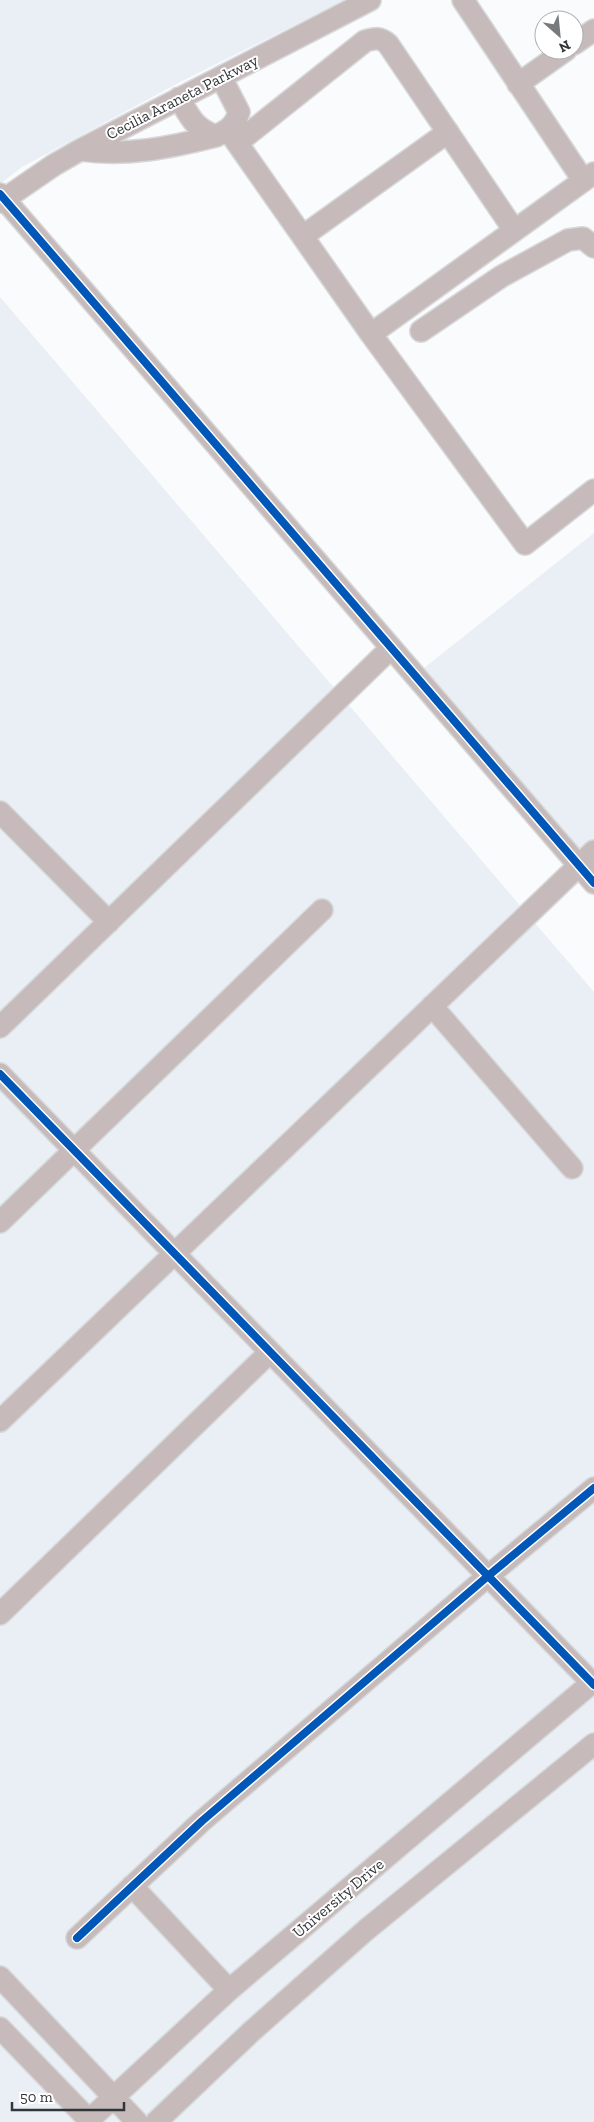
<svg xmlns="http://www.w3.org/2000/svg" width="594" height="2122" font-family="'Zilla Slab',serif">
	<rect width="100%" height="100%" fill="#f9fbfd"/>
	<path fill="#e9eff5" d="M0,0H345L184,80L22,167L0,184Z
		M0,297L594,992V2122H0Z
		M594,533V885L409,680Z"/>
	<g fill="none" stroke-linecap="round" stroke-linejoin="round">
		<g stroke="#d6d8d9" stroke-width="24">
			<path id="minor" d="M463,0L583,180
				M574,44L594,30
				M518,84L566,50
				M179,98C190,117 194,128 216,136C228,130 235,126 239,112L221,77
				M228,130L371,334L594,173
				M237,143L365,41C375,38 380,37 388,44L514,230
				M80,150C126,157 172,147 216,136
				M0,194L594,883
				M0,202L54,165L80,150L370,0
				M303,236L448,132
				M421,331L502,276L568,240L583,238L594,247
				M371,334L525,544L594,490
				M0,812L109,922
				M432,1006L572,1168
				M0,1027L391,648
				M0,1074L594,1685
				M0,1222L322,910
				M0,1421L594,851
				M0,1614L270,1352
				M132,1886L229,1990
				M77,1938L202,1821L488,1576L594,1488
				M0,1977L137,2122
				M0,2028L91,2122
				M87,2122L229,1990L594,1681
				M156,2122L252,2031L366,1930L594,1744"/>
		</g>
		<use href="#minor" stroke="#c6baba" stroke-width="21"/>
		<g stroke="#fff" stroke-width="11">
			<path id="cycleway" d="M0,194L594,883
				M0,1074L594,1685
				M77,1938L202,1821L488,1576L594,1488"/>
		</g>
		<use href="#cycleway" stroke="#0057b8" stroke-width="8"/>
	</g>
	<g text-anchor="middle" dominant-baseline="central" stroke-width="4" stroke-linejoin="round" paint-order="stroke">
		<g font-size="16" fill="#323639" stroke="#fff">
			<text transform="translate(182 97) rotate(-27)">Cecilia Araneta Parkway</text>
			<text transform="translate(338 1898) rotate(-40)">University Drive</text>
		</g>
	</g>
	<g transform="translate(559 35) rotate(153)"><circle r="24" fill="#ffffff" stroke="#adafb0"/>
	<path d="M0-4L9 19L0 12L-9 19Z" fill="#787b7e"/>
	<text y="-8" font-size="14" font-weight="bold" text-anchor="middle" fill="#323639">N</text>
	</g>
	<path d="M12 2102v8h112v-8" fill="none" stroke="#323639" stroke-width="2.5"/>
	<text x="20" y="2102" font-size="15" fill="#323639" stroke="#ffffff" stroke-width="4" paint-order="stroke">50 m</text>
</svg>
